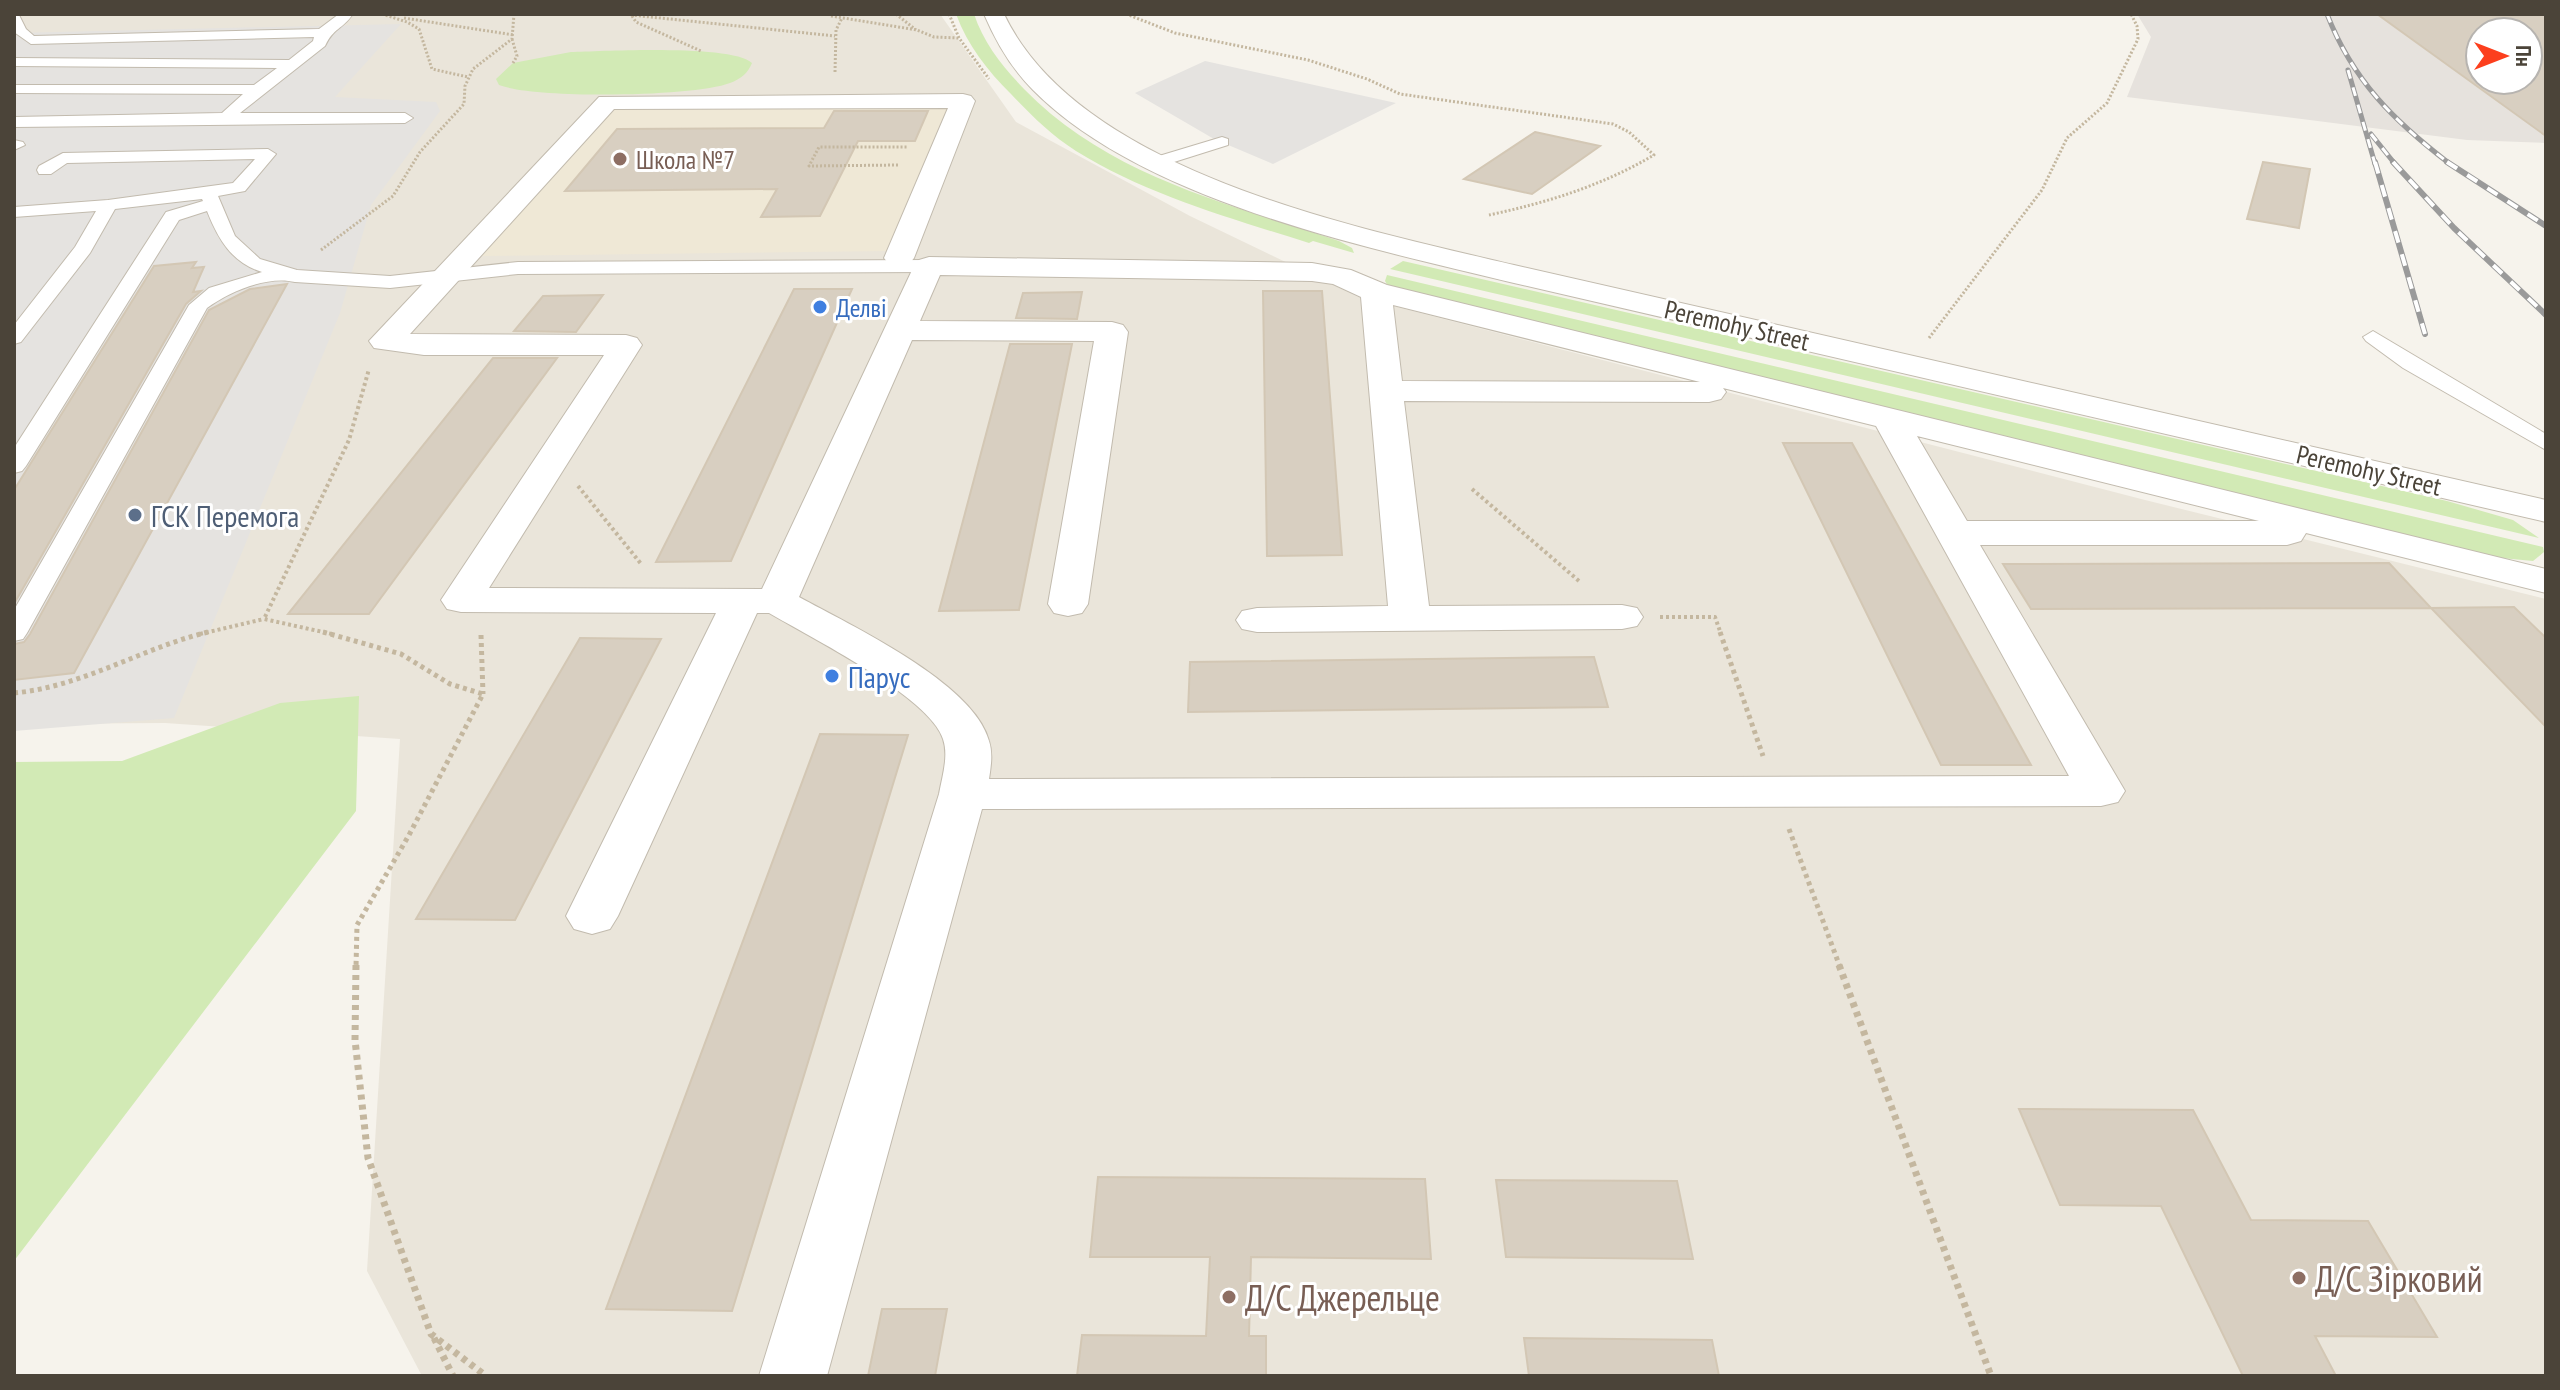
<svg xmlns="http://www.w3.org/2000/svg" width="2560" height="1390" font-family="'PT Sans Narrow',sans-serif">
	<rect width="100%" height="100%" fill="#f6f3ec"/>
	<path fill="#eae5da" d="M14,14H940L1016,122L1190,216L1358,297L2145,500L2546,599V1376H422L367,1271L400,739L165,723L14,724Z"/>
	<path fill="#e6e2dd" fill-rule="evenodd" d="M2137,14H2546V143L2467,140L2127,97L2151,37ZM2480,32H2528V80H2480Z"/>
	<path fill="#efe8d6" d="M950,105L890,251L480,256L615,108Z"/>
	<path fill="#d2eab5" d="M956,14H974C984,44 1003,67 1024,89C1110,177 1227,203 1339,241L1352,248L1354,253L1313,241L1309,243C1230,218 1147,195 1076,151C1051,135 1031,115 1011,94C987,70 968,46 956,14Z
		M571,52C603,51 733,44 752,63C748,73 741,79 730,83C694,97 535,99 499,85L496,79L513,63Z
		M1403,261L2447,501L2513,520L2539,538L1390,269Z
		M1387,275L2543,547L2544,552L2533,561L2491,557L1388,286L1385,281Z
		M359,696L356,811L14,1261V762L122,761L280,703Z"/>
	<path fill="#e5e3e0" d="M401,24L335,97L436,102L440,111L371,205L340,313L174,718L14,731V33Z
		M1205,61L1396,103L1273,164L1214,139L1135,93Z"/>
	<path fill="#d8cfc1" stroke="#d3c7b4" stroke-width="2" fill-rule="evenodd" d="M2377,14H2546V136ZM2480,32H2528V80H2480Z
		M834,111H928L915,141H858L820,216L761,217L777,189L565,191L617,129L824,128Z
		M1535,132L1600,146L1532,194L1464,179Z
		M2263,162L2310,169L2299,228L2247,219Z
		M196,262L192,268L204,267L193,292L201,291L186,304L14,604V490L154,266Z
		M287,284L74,673L14,680V644L24,642L30,634L209,310L250,289Z
		M794,289H852L731,561L656,562Z
		M1263,291H1322L1342,555L1267,556Z
		M1082,292L1077,319L1016,318L1023,293Z
		M603,295L576,332L514,331L543,296Z
		M1010,344H1072L1019,610L939,611Z
		M493,358H557L369,614H288Z
		M1783,443H1852L2031,765H1941Z
		M2389,563L2431,608L2031,609L2003,564Z
		M2514,607L2546,638V727L2431,608Z
		M580,638L661,639L515,920L416,919Z
		M1594,657L1608,707L1188,712L1190,662Z
		M820,734L908,735L732,1311L606,1309Z
		M2019,1109L2193,1110L2251,1220L2368,1221L2437,1337L2315,1336L2336,1376H2243L2161,1206L2060,1205Z
		M1098,1177L1425,1179L1431,1259L1251,1257L1249,1336H1266V1376H1077L1082,1335L1206,1336L1210,1257H1090Z
		M1496,1180L1677,1181L1693,1259L1506,1257Z
		M882,1309H947L935,1376H868Z
		M1524,1338L1712,1340L1719,1376H1529Z"/>
	<g fill="none" stroke-linecap="round" stroke-linejoin="round">
		<g stroke="#c2bbae" stroke-width="2">
			<path id="service" d="M14,14L19,15L26,29L34,36L319,29L339,14H353C342,30 334,27 325,46L240,113H405L413,118L405,123L14,127V117L222,113L243,94L14,93V85H254L277,68L14,66V58L289,60L313,41L314,37L31,44L14,32Z
				M1222,137L1228,139V145L1155,168L1147,163L1149,159Z
				M14,140L23,142L25,145L14,150Z
				M268,149L276,154L245,191L218,196L235,236L260,259L297,270L390,276L518,262L929,260L938,266L929,272L518,274L390,288L295,282C268,275 229,292 207,308L27,633L23,639L14,641V610L189,305L209,288L262,272C232,263 218,239 207,211L179,220L26,466L22,471L14,473V448L166,212L203,201L202,199L115,209L90,253L21,342L14,344V325L75,247L96,211L14,217V207L108,200L233,183L255,159L67,163L51,174H39L37,170L39,166L63,153Z
				M2373,331L2546,434V450L2403,368L2366,341L2363,337Z"/>
		</g>
		<g stroke="#c2bbae" stroke-width="2">
			<path id="minor" d="M984,14H1004C1079,172 1357,228 1514,265L2546,500V522L1514,283C1365,247 1143,201 1033,90C1011,68 996,42 984,14Z
				M963,94L971,96L975,101L914,258L909,264L899,267L889,264L884,258L948,108L614,109L410,334L626,335L637,338L642,345L489,588L762,589L914,266L919,260L929,257L1312,263L1351,270L1387,285L2546,569V593L2306,533L2301,541L2287,545H1980L2125,791L2118,802L2101,806L982,809L827,1376H759L939,794C942,777 949,756 943,739C930,697 808,636 769,613H757L618,916L610,929L592,934L574,929L566,916L716,613L461,612L447,609L441,600L604,355H424L374,348L369,341L599,97ZM940,275L1312,281L1333,284L1361,297L1388,606L1257,608L1242,611L1236,620L1242,629L1257,632L1622,629L1637,626L1643,617L1637,608L1622,605L1429,606L1404,401L1709,402L1721,399L1726,392L1723,388L1876,426L2069,776L989,779C991,766 993,753 989,741C974,683 850,625 799,597L912,340L1094,341L1048,604L1054,613L1068,616L1082,613L1088,604L1128,332L1123,325L1112,322L920,321ZM1393,305L1700,382L1402,381ZM1917,436L2259,521H1967Z"/>
		</g>
		<path stroke="#c4b79f" stroke-width="3" stroke-dasharray="2 2" stroke-linecap="butt" d="M382,14L407,22L419,29L432,69L468,77
			M896,14L916,30
			M949,14L959,38L989,79
			M1126,14L1175,33L1308,60L1367,79L1400,94L1613,124L1629,132L1654,155C1601,186 1549,202 1489,215
			M631,15L835,36
			M632,16L636,22L701,51
			M831,16L917,30L934,37L959,38
			M404,18L514,35
			M512,39L517,56L513,63
			M835,72L836,30L842,18
			M898,165L809,166L819,147H907
			M321,250L393,196L420,152L464,104L465,86L473,69L512,39L514,14
			M1929,338L2042,190L2067,138L2107,103L2138,39L2137,26L2131,14"/>
		<path stroke="#c4b79f" stroke-width="4" stroke-dasharray="3 3" stroke-linecap="butt" d="M578,486L642,565
			M1472,489L1579,581
			M1660,617H1715L1721,634
			M200,634L264,619
			M332,634L264,619L349,440L369,369"/>
		<path stroke="#c4b79f" stroke-width="5" stroke-dasharray="4 4" stroke-linecap="butt" d="M323,632L401,654L450,684L483,694L409,835L357,925L356,967
			M1720,632L1763,756
			M481,635L483,694
			M14,693C82,687 142,648 208,632
			M1789,829L1840,967"/>
		<path stroke="#c4b79f" stroke-width="7" stroke-dasharray="5 5" stroke-linecap="butt" d="M356,965L355,1040L368,1158L431,1334L486,1376
			M1839,965L1991,1376
			M434,1338L453,1376"/>
		<use href="#service" fill="#fff" fill-rule="evenodd"/>
		<use href="#minor" fill="#fff" fill-rule="evenodd"/>
		<g stroke="#9a9a9a" stroke-width="5">
			<path id="rail-far1" d="M2327,14C2353,81 2394,121 2450,164
				M2348,70L2375,164
				M2371,134L2395,164"/>
		</g>
		<g stroke="#9a9a9a" stroke-width="6">
			<path id="rail" d="M2375,162L2425,334
				M2393,162L2454,228L2546,315
				M2447,162L2546,226"/>
		</g>
		<use href="#rail-far1" stroke="#fff" stroke-width="3" stroke-dasharray="9" stroke-linecap="butt"/>
		<use href="#rail" stroke="#fff" stroke-width="4" stroke-dasharray="12" stroke-linecap="butt"/>
	</g>
	<g fill="#8d6e63" stroke="#fff" stroke-width="3">
		<circle cx="620" cy="159" r="8"/>
		<circle cx="2299" cy="1278" r="8"/>
		<circle cx="1229" cy="1297" r="8"/>
	</g>
	<g fill="#3f7fe0" stroke="#fff" stroke-width="3">
		<circle cx="820" cy="307" r="8"/>
		<circle cx="832" cy="676" r="8"/>
	</g>
	<circle fill="#5c6f8a" stroke="#fff" stroke-width="3" cx="135" cy="515" r="8"/>
	<g text-anchor="middle" dominant-baseline="central" stroke-width="6" stroke-linejoin="round" paint-order="stroke">
		<g font-size="26" fill="#785e54" stroke="#fff" text-anchor="start">
			<text x="636" y="159">Школа №7</text>
		</g>
		<g font-size="26" fill="#366cbe" stroke="#fff" text-anchor="start">
			<text x="836" y="307">Делві</text>
		</g>
		<g font-size="26" fill="#4b4439" stroke="#fff">
			<text transform="translate(1737 325) rotate(13)">Peremohy Street</text>
			<text transform="translate(2369 470) rotate(13)">Peremohy Street</text>
		</g>
		<g font-size="30" fill="#4e5e75" stroke="#fff" text-anchor="start">
			<text x="151" y="515">ГСК Перемога</text>
		</g>
		<g font-size="30" fill="#366cbe" stroke="#fff" text-anchor="start">
			<text x="848" y="676">Парус</text>
		</g>
		<g font-size="36" fill="#785e54" stroke="#fff" text-anchor="start">
			<text x="2315" y="1278">Д/С Зірковий</text>
			<text x="1245" y="1297">Д/С Джерельце</text>
		</g>
	</g>
	<rect width="2560" height="1390" fill="none" stroke="#4b4439" stroke-width="32"/>
	<g transform="translate(2504 56) rotate(90)"><circle r="38" fill="#ffffff" stroke="#b7b4b0" stroke-width="2"/>
	<path d="M0-6L14 30L0 20L-14 30Z" fill="#fc3f1d"/>
	<text y="-12" font-size="22" font-weight="bold" text-anchor="middle" fill="#4b4439">Пн</text>
	</g>
</svg>
